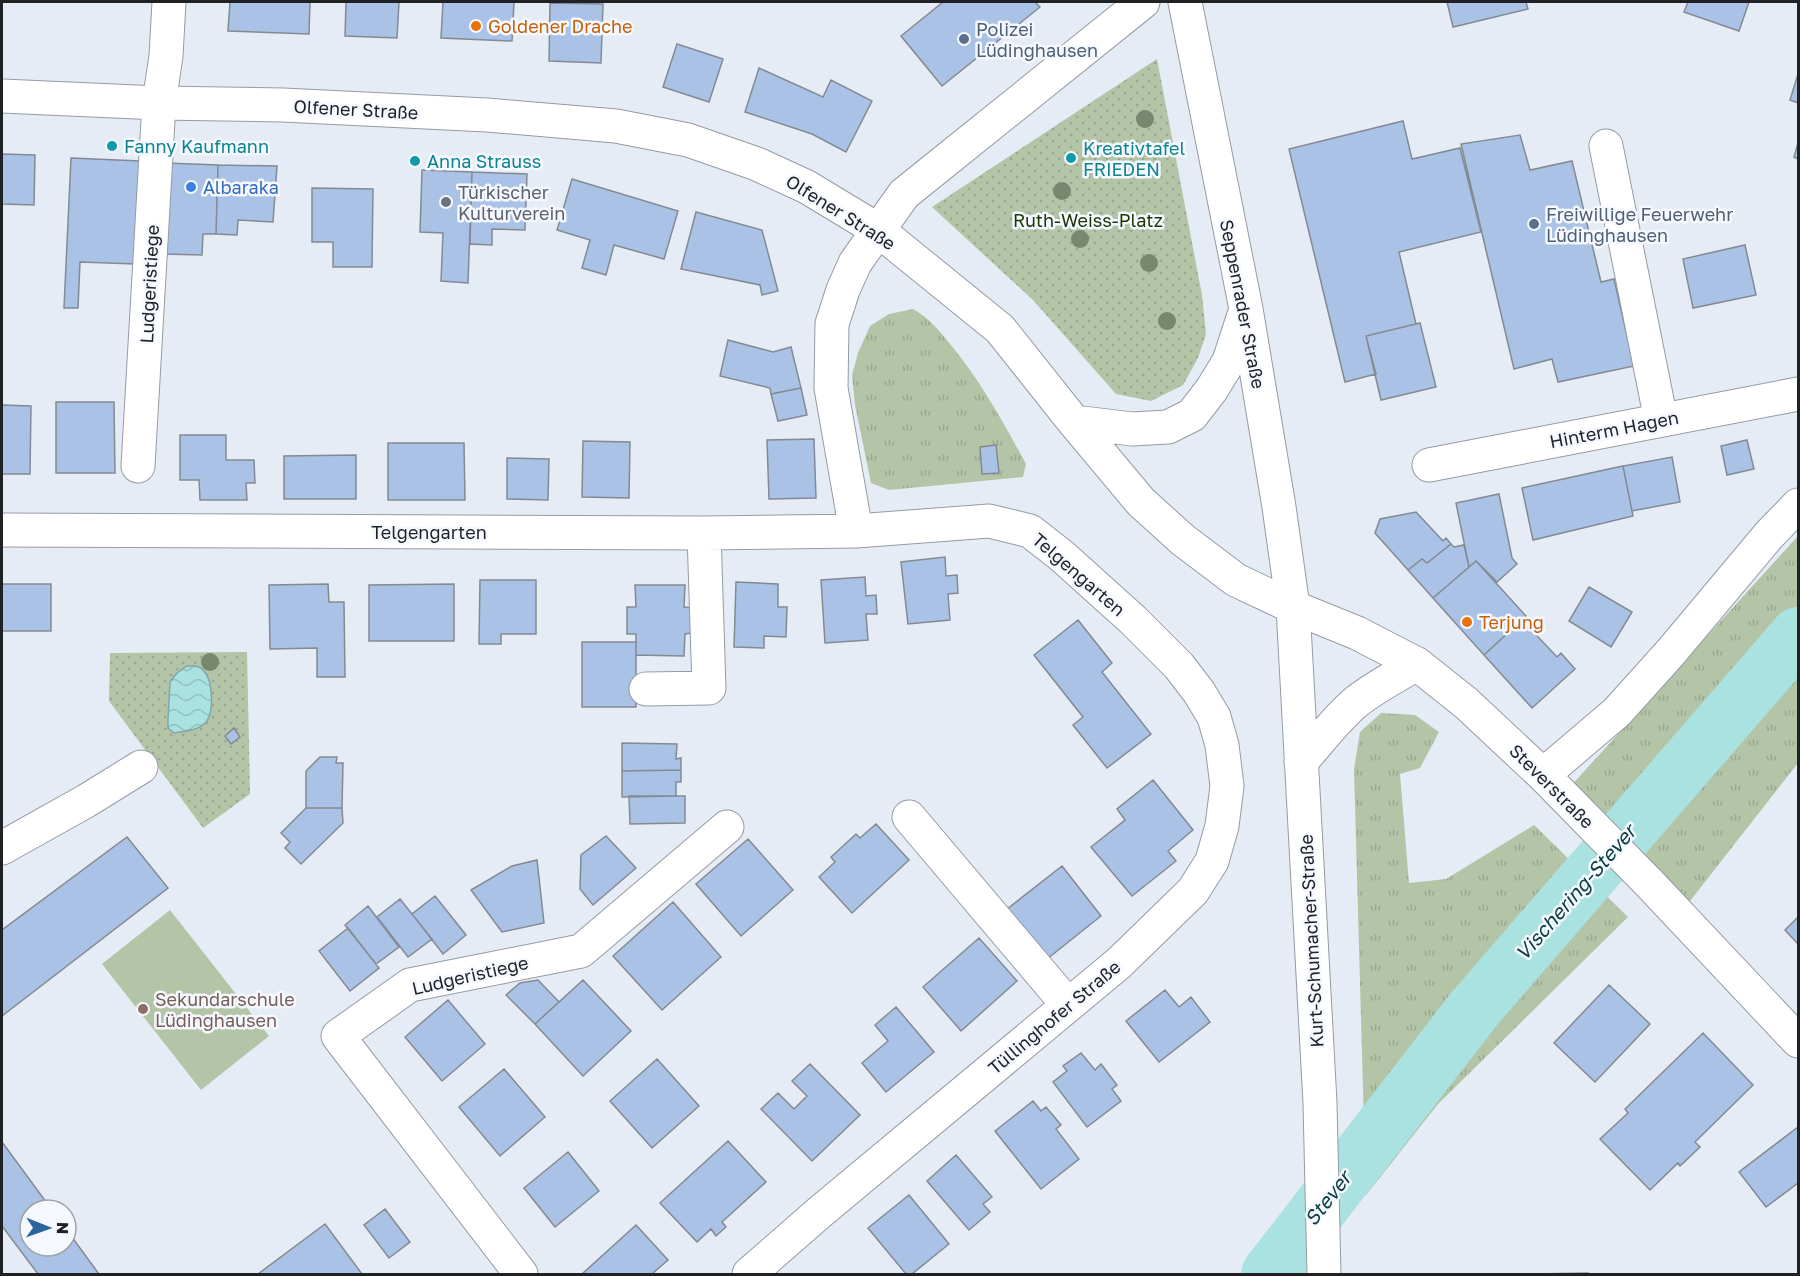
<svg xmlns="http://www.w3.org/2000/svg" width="1800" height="1276" font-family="'Golos Text',sans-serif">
	<defs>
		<pattern id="grass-tufts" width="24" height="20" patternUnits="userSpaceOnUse" patternTransform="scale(1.5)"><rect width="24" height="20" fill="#b3c4a7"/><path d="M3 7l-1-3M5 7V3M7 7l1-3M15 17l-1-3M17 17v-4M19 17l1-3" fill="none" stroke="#9aa890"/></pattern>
		<pattern id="park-dots" width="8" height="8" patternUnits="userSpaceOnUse" patternTransform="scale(1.5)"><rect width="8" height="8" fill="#b3c4a7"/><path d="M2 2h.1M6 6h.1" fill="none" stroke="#9aa890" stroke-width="1.8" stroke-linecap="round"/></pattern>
		<pattern id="water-waves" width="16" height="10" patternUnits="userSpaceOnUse" patternTransform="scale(1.5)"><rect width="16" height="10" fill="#aae1e1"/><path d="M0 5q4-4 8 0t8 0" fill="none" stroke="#92c1c1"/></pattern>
	</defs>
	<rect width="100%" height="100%" fill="#e6ecf5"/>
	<path fill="url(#grass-tufts)" d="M913,309C931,320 937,328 950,344C981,381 1003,422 1026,464L1023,477L889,490L871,483L855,405L852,375L858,353L870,326L889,314Z
		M1798,536V763L1683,910L1569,788Z
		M1381,713L1415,715L1439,732L1420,768L1400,774L1409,883L1446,879L1534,825L1628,917L1438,1104L1366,1195L1354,769L1360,732Z"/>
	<path fill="url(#park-dots)" d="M1157,59L1202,295L1206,334L1198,358L1183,385L1151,401L1116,394L1033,300L932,207Z
		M247,652L250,794L203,828L109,701L110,653Z"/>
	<path fill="#b3c4a7" d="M170,910L269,1036L201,1090L102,964Z"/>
	<path fill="url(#water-waves)" stroke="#80a7a8" stroke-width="1.5" d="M187,666C194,666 199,665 204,671C213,681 215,715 204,724C196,731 184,731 174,733L168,728V719L170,682L177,673Z"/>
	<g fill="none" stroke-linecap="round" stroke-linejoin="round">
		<path stroke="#aae1e1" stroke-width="56" d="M1269,1274L1474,1009L1798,635"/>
	</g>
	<path fill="#a9c2e5" stroke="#848a92" stroke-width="1.5" d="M230,2H310L309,34L228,31Z
		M346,2H399L397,38L345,36Z
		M443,2H514L512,41L441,38Z
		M943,2H1035L1040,7L942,86L901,36Z
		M1447,2H1526L1528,9L1453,27Z
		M1688,2H1749L1739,31L1684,12Z
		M550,3L603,4L601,63L549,61Z
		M677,44L723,59L709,102L663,87Z
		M759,68L823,97L831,80L872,101L846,152L812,134L745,112Z
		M1798,74V103L1790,100Z
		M1403,121L1412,159L1460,148L1481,232L1399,252L1416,324L1366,336L1376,374L1345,382L1289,149Z
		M1520,135L1530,170L1572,161L1601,282L1614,279L1634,366L1558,382L1552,359L1514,369L1461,144Z
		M1798,143V159L1794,157Z
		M2,154L35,155L34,205L2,204Z
		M71,158L140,161L135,264L80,262L78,308H64Z
		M166,163L218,165L216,234H203L202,255L163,254Z
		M218,165L277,166L273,222L238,220L237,235L216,234Z
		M422,170L472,172L468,283L441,281L443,233L420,232Z
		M472,172L527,174L525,230L492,229V245L470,244Z
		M572,179L678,211L664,259L614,245L606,275L582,268L590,240L557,230Z
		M312,188L373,189L372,267H333V242H312Z
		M696,212L762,230L778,291L762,295L760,285L681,269Z
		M1745,245L1756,295L1693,308L1683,259Z
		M1420,323L1436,387L1381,400L1366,336Z
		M728,340L773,352L791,347L801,388L771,394L770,388L720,376Z
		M801,388L807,415L778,421L771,394Z
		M56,402H114L115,473H56Z
		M2,405L31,406L30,474H2Z
		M180,435H226V460H254L255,483H246L247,500H200L199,480H180Z
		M814,439L816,498L769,499L767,440Z
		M1747,440L1754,469L1727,475L1721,446Z
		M583,441L630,442L629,498L582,497Z
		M388,443H464L465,500H388Z
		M996,445L999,473L982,474L980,447Z
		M356,455V499H284V456Z
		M1672,457L1680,502L1632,511L1623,466Z
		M507,458L549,459L548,500L507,499Z
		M1623,466L1633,516L1533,540L1522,488Z
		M1499,494L1512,558L1517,564L1497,582L1476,561L1469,567L1456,503Z
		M1416,512L1443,541L1446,538L1451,544L1427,563L1422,559L1408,570L1375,533L1380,519Z
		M1451,544L1454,547L1464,545L1469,567L1433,598L1408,570L1422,559L1427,563Z
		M945,557L946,576L957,575L958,593L948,594L950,620L908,624L901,562Z
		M1476,561L1526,616L1484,655L1433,598Z
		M865,577L866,596L876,595L877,614H866L868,640L825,643L821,580Z
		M480,580H536V634H501V644H479Z
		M736,582L778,584V607H787L786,637L764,636V648L734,647Z
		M2,584H51V631H2Z
		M328,584L329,602H344L345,677H317V648L270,649L269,585Z
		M454,584V641H369V585Z
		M635,585H685L684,607L692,608L691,633L685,634L684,656L636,655V634H627V607H636Z
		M1589,587L1632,612L1611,647L1569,621Z
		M1078,620L1112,663L1102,672L1151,734L1107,768L1073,725L1083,717L1034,655Z
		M1522,620L1557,657L1561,653L1575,669L1532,708L1484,655Z
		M582,642H636V707H582Z
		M234,728L240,737L231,744L225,736Z
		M622,743L677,744L676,759L681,758V770L622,771Z
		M320,757H337L336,763H343L342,808H306V771Z
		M681,770V782H676V796L622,797V771Z
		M1153,780L1193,830L1168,851L1176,861L1132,896L1091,847L1125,820L1117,809Z
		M629,796H685V823L630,824Z
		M306,808H342L343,823L301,864L285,848L290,842L281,833Z
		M876,824L909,860L852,913L819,877L835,862L831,857L856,834L860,838Z
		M606,836L636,868L593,905L580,889L581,855Z
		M127,837L168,888L2,1016V930Z
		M748,839L793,890L741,936L696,884Z
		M537,860L544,923L502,932L471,890L512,866Z
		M1062,866L1101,916L1042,963L1002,913Z
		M435,896L466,935L443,954L412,914Z
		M400,899L432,939L408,957L377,917Z
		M673,902L721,957L662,1010L613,956Z
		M368,906L399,947L376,964L345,925Z
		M1798,917V944L1785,930Z
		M348,928L379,968L350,991L319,951Z
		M979,938L1017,981L961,1031L923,987Z
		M538,980L559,1002L535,1024L506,995L520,983Z
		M583,980L631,1031L583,1076L535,1024Z
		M1609,985L1650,1024L1595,1082L1554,1043Z
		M1165,990L1179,1007L1191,997L1210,1022L1159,1062L1126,1021Z
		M448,1000L485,1044L442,1081L405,1037Z
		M896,1007L934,1052L886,1092L862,1063L888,1041L875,1025Z
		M1703,1033L1753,1085L1695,1142L1700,1147L1680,1166L1678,1163L1650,1190L1600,1139L1628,1113L1625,1109Z
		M1081,1053L1095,1070L1101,1064L1117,1085L1112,1089L1121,1101L1087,1127L1053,1082L1067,1071L1063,1066Z
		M657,1059L699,1106L652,1148L610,1101Z
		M810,1064L860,1115L812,1161L761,1109L778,1093L794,1109L807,1096L792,1081Z
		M504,1069L545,1117L500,1156L459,1107Z
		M1033,1101L1041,1111L1046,1107L1061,1125L1056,1129L1079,1159L1041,1189L995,1131Z
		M1798,1127V1183L1766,1207L1739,1172Z
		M728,1141L766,1182L722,1222L726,1227L716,1236L711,1229L697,1242L660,1203Z
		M2,1142L52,1210H30V1246H66V1229L99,1274H38L2,1226Z
		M568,1152L599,1191L555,1227L524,1188Z
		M956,1155L992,1197L983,1204L990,1212L969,1230L927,1181Z
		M909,1195L949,1244L912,1274H906L868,1228Z
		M385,1209L410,1242L389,1258L364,1225Z
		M325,1224L362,1274H258Z
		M636,1225L668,1260L652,1274H582Z
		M1588,1273V1274H1531Z"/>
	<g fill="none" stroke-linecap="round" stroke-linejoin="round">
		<g stroke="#959ba4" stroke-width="35">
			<path id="minor" d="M1606,146L1661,420
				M1429,465L1798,394
				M138,466L159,103L166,56L169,2
				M2,530L704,533L856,531L989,521L1030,531L1062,556L1133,620L1179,666L1199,692L1214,717L1222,745L1227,786L1222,826L1212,861L1193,891L1119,963L820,1212L749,1274
				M856,531L831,388L832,324L843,290L855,263L904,194L1143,2
				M1293,607L1357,633L1417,664L1466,703L1543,775L1650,884L1798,1041
				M646,689L709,688L704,533
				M1543,775L1617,712L1671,652L1769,535L1798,505
				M909,817L1068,1005
				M2,848L86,801L141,767
				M521,1274L338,1036L410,985L581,951L727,827"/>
		</g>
		<g stroke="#959ba4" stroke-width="35">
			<path id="major" d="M1185,2L1246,309L1279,507L1293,607L1320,1103L1324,1274
				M2,96L159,103L283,105L487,115L616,126L688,140L757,164L807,187L878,230L1000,329L1074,422L1141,502L1183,540L1236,580L1293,607
				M1074,422L1132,429L1168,427L1192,415L1212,389L1229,361L1245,312
				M1301,762C1319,742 1336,719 1356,702C1375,687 1396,676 1417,664"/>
		</g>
		<use href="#minor" stroke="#fff" stroke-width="33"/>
		<use href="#major" stroke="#fff" stroke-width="33"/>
	</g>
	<g fill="#77886e">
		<circle cx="1145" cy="119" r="9"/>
		<circle cx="1062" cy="191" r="9"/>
		<circle cx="1080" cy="239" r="9"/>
		<circle cx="1149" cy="263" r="9"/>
		<circle cx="1167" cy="321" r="9"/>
		<circle cx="210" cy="662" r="9"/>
	</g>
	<g fill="#e8710a" stroke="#f5f9ff" stroke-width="2">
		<circle cx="476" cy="26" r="6"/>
		<circle cx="1467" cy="622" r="6"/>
	</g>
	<g fill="#5c6f8a" stroke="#f5f9ff" stroke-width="2">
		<circle cx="964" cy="39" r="6"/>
		<circle cx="1534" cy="224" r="6"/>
	</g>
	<g fill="#0f9aa8" stroke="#f5f9ff" stroke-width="2">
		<circle cx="112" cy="146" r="6"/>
		<circle cx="1071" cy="158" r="6"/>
		<circle cx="415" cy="161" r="6"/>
	</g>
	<circle fill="#3f7fe0" stroke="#f5f9ff" stroke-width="2" cx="191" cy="187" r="6"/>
	<circle fill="#6b7280" stroke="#f5f9ff" stroke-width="2" cx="446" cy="202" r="6"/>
	<circle fill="#8d6e63" stroke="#f5f9ff" stroke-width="2" cx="143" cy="1009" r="6"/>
	<g text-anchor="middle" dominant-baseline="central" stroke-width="5" stroke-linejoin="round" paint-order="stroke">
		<g font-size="18" fill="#c56008" stroke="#f5f9ff" text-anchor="start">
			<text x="488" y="26">Goldener Drache</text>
			<text x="1479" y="622">Terjung</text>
		</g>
		<g font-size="18" fill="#4e5e75" stroke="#f5f9ff" text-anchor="start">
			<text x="976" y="29">Polizei<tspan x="976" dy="21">Lüdinghausen</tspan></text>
			<text x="1546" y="214">Freiwillige Feuerwehr<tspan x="1546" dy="21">Lüdinghausen</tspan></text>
		</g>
		<g font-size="18" fill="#1f2124" stroke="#f5f9ff">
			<text transform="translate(356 109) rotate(3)">Olfener Straße</text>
			<text transform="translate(841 212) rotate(32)">Olfener Straße</text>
			<text transform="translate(149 284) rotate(-87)">Ludgeristiege</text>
			<text transform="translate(1243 304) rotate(79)">Seppenrader Straße</text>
			<text transform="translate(1614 429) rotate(-11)">Hinterm Hagen</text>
			<text x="429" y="532">Telgengarten</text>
			<text transform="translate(1079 574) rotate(41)">Telgengarten</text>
			<text transform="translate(1552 786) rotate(45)">Steverstraße</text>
			<text transform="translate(1311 941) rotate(-93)">Kurt-Schumacher-Straße</text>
			<text transform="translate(470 975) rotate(-13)">Ludgeristiege</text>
			<text transform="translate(1054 1017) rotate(-40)">Tüllinghofer Straße</text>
		</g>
		<g font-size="18" fill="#0d838f" stroke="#f5f9ff" text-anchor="start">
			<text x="124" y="146">Fanny Kaufmann</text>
			<text x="1083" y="148">Kreativtafel<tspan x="1083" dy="21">FRIEDEN</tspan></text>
			<text x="427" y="161">Anna Strauss</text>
		</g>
		<g font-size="18" fill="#366cbe" stroke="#f5f9ff" text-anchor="start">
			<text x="203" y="187">Albaraka</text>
		</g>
		<g font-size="18" fill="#5b616d" stroke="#f5f9ff" text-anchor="start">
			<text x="458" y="192">Türkischer<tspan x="458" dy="21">Kulturverein</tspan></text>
		</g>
		<g font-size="18" fill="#1c3600" stroke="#f5f9ff">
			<text x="1088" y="220">Ruth-Weiss-Platz</text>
		</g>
		<g font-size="18" fill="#785e54" stroke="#f5f9ff" text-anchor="start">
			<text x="155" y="999">Sekundarschule<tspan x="155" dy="21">Lüdinghausen</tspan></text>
		</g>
		<g font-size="20" font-style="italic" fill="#0d4041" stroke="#f5f9ff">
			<text transform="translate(1575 892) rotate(-49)">Vischering-Stever</text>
			<text transform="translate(1327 1198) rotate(-52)">Stever</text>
		</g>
	</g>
	<rect width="1800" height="1276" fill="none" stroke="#1f2124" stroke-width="6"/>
	<g transform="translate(48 1228) rotate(91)"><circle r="28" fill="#f5f9ff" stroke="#9fa3a7" stroke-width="1.5"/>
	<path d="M0-4.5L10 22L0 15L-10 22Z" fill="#2b659d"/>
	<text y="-9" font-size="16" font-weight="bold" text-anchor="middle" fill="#1f2124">N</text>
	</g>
</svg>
